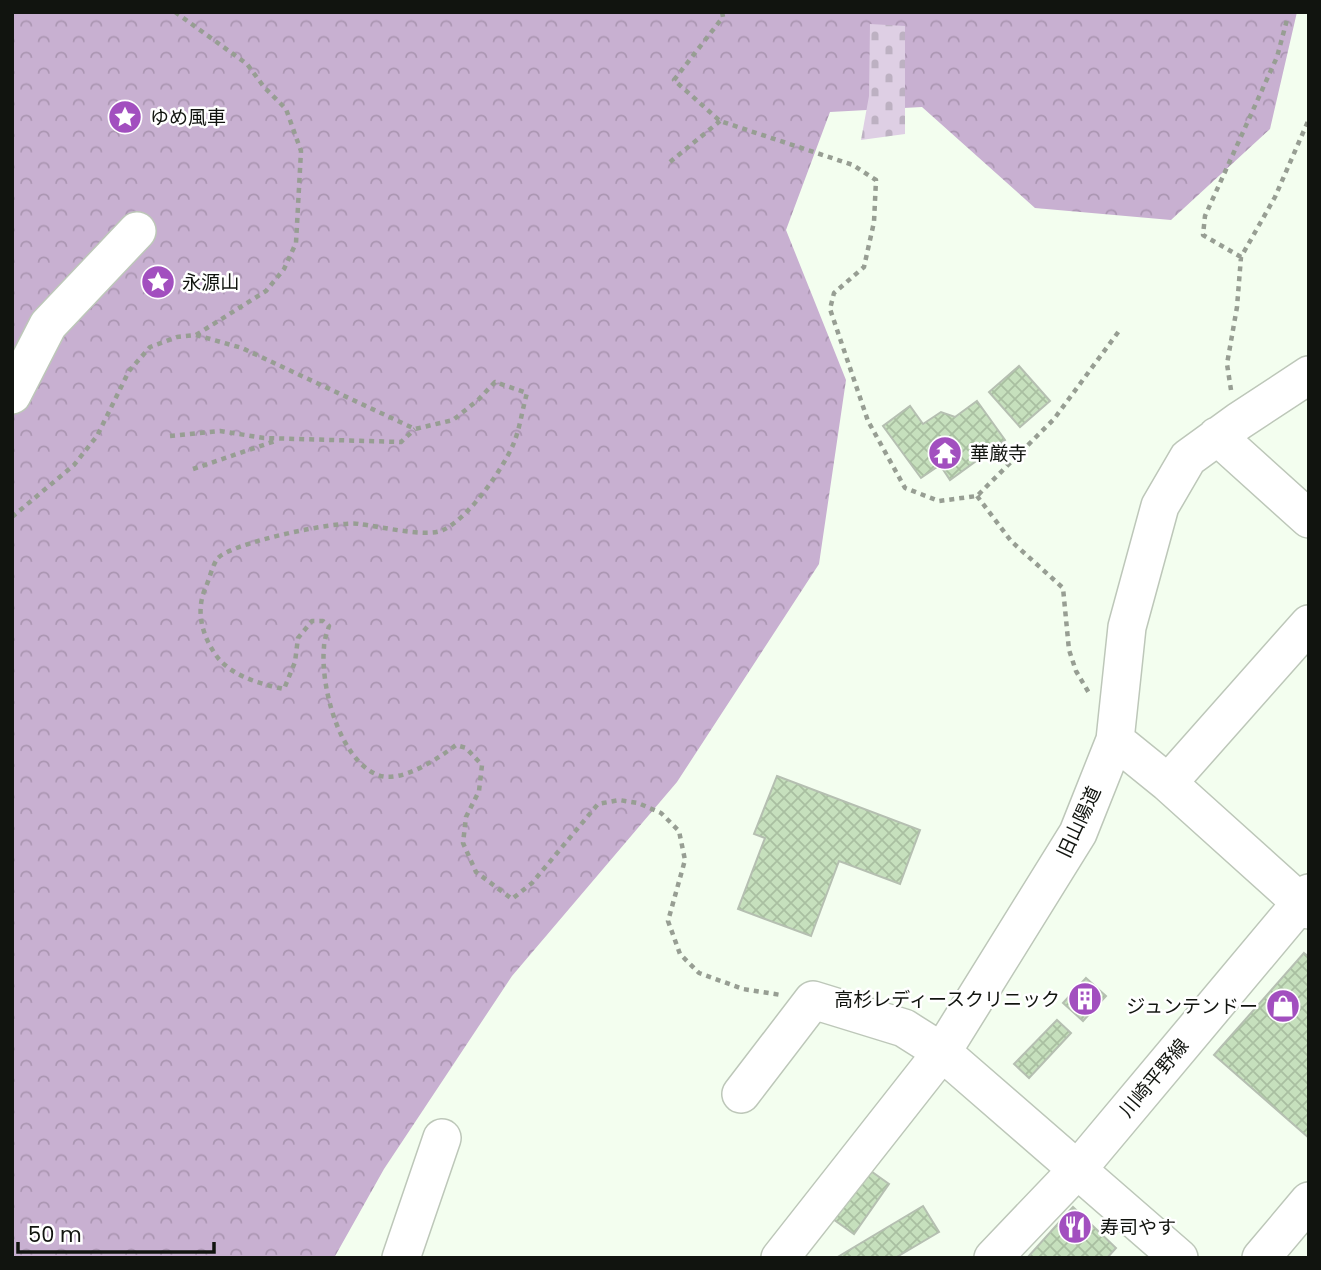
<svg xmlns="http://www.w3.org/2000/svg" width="1321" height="1270" font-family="Poppins,'Noto Sans JP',sans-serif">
	<defs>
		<pattern id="forest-crowns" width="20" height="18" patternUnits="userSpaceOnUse" patternTransform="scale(1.75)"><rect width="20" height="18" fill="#c8b0d1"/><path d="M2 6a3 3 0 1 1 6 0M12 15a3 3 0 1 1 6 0" fill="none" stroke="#ab96b2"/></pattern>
		<pattern id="cemetery-stones" width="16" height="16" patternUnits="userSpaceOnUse" patternTransform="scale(1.75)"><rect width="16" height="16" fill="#decfe4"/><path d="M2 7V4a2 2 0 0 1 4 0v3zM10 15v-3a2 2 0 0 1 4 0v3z" fill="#bdb1c2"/></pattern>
		<pattern id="building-cross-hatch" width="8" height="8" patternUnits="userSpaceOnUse" patternTransform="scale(1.75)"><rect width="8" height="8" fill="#c6e0bd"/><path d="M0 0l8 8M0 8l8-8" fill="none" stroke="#a9bfa1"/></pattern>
	</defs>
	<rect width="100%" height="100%" fill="#f3feef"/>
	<path fill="url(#forest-crowns)" d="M12,12H1297L1270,129L1171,220L1035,208L922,107L830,112L786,230L846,380L819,564L677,782L512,976L384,1169L334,1258H12Z"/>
	<path fill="url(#cemetery-stones)" d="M870,24L905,26V134L861,140L869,96Z"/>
	<path fill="url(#building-cross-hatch)" stroke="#b5bfb1" stroke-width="2" d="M1019,366L1050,401L1020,427L989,392Z
		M977,401L1005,440L950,480L940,465L921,478L883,426L910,406L923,424L941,412L955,417Z
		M777,776L920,830L900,884L839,861L811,936L738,909L765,838L754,834Z
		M1304,953L1309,957V1138L1214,1055Z
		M1086,978L1106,996L1083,1021L1063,1003Z
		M1057,1020L1071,1033L1029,1078L1014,1064Z
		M861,1164L889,1184L854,1234L826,1214Z
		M923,1206L939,1232L895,1258H836Z
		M1073,1207L1116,1248L1107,1258H1027Z"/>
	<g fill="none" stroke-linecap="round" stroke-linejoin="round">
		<g stroke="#bdc7b9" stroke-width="40">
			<path id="minor" d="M12,395L48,325L137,231
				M1217,436L1309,519
				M1115,740L1168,783L1309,910
				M1168,783L1309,624
				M741,1094L813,1000L904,1028L942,1052L1179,1258
				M401,1258L442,1138
				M780,1258L942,1052L1078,833L1115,740L1127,627L1160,506L1188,458L1239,421L1309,375
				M993,1258L1077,1170L1309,893
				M1261,1258L1309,1201"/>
		</g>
		<path stroke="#979e93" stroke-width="4.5" stroke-dasharray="5 5" stroke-linecap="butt" d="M175,12L247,64L264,87L286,109L301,151L296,243L284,269L266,291L196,335
			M722,12L723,17L674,80L720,121L853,165L876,180L874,222L864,267L834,293L830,309L868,421L905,488L939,501L977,496L1054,419L1119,331
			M670,162L720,121
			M1241,257L1203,235L1205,216L1277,57L1288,16
			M1231,390L1227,364L1237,307L1241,257L1275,197L1309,119
			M170,436L220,431L264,438L401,442L415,429
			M193,469L278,440
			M977,496L1011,541L1063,588L1069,650L1076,671L1089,693
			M12,517L74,465L97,436L129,371L150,347L177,337L196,335L242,348L415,429L453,420L478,400L495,382L527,393C522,410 520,429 513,445C502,470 469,518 443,530C427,538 378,526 359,524C339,520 229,543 217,559C212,567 209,580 205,589C195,613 203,638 218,658C234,677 261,684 284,689L295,662L298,638L312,621H323L329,626C327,633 324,640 324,647C320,685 339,760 378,775C401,784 439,758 456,745L466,748L482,765L479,791L466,817L463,843L476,872L512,899L532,883L598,804L619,800L638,803L661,813L679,831L685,860L668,921L680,954L699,973L743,989L781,995"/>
		<use href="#minor" stroke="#fff" stroke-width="37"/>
	</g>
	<defs>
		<g id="sight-disc" transform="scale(1.75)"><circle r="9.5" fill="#a24fbf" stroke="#fff"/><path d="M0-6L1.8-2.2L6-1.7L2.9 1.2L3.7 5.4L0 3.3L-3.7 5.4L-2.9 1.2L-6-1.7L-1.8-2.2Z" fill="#fff"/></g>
		<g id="temple-disc" transform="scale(1.75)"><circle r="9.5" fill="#a24fbf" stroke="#fff"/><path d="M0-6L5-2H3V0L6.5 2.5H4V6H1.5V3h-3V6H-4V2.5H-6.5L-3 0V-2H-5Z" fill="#fff"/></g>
		<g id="building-disc" transform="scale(1.75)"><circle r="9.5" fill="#a24fbf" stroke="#fff"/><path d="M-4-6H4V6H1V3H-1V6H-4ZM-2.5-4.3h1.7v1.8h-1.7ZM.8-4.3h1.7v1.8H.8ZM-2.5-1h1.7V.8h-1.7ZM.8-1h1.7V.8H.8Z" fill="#fff"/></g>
		<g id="shop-disc" transform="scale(1.75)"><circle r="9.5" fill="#a24fbf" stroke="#fff"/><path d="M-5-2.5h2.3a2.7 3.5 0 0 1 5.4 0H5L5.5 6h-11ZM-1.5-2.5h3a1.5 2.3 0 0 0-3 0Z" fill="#fff"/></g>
		<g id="restaurant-disc" transform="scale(1.75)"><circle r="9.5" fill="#a24fbf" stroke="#fff"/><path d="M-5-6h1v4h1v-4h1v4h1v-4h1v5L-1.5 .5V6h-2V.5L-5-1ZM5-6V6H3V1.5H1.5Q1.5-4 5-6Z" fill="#fff"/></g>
	</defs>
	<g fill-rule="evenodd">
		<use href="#sight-disc" x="125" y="117"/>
		<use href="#sight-disc" x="158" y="282"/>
		<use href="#temple-disc" x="945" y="453"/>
		<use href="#building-disc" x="1085" y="999"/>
		<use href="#shop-disc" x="1283" y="1006"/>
		<use href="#restaurant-disc" x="1075" y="1227"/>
	</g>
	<g text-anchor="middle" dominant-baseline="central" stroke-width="5" stroke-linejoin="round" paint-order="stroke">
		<g font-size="19" fill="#11140f" stroke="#fff" text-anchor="start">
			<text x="150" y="117">ゆめ風車</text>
			<text x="182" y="282">永源山</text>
			<text x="970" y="453">華厳寺</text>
			<text x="1060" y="999" text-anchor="end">高杉レディースクリニック</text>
			<text x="1258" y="1006" text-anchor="end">ジュンテンドー</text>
			<text x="1100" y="1227">寿司やす</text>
		</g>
		<g font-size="19" fill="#11140f" stroke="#fff">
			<text transform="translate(1079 822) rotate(-65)">旧山陽道</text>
			<text transform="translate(1154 1078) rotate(-50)">川崎平野線</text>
		</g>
	</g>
	<rect width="1321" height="1270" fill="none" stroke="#11140f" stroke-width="28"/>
	<path d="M18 1242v10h196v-10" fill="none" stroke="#11140f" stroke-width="3.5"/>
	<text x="28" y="1242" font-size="21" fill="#11140f" stroke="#ffffff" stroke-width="5" paint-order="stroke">50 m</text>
</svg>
